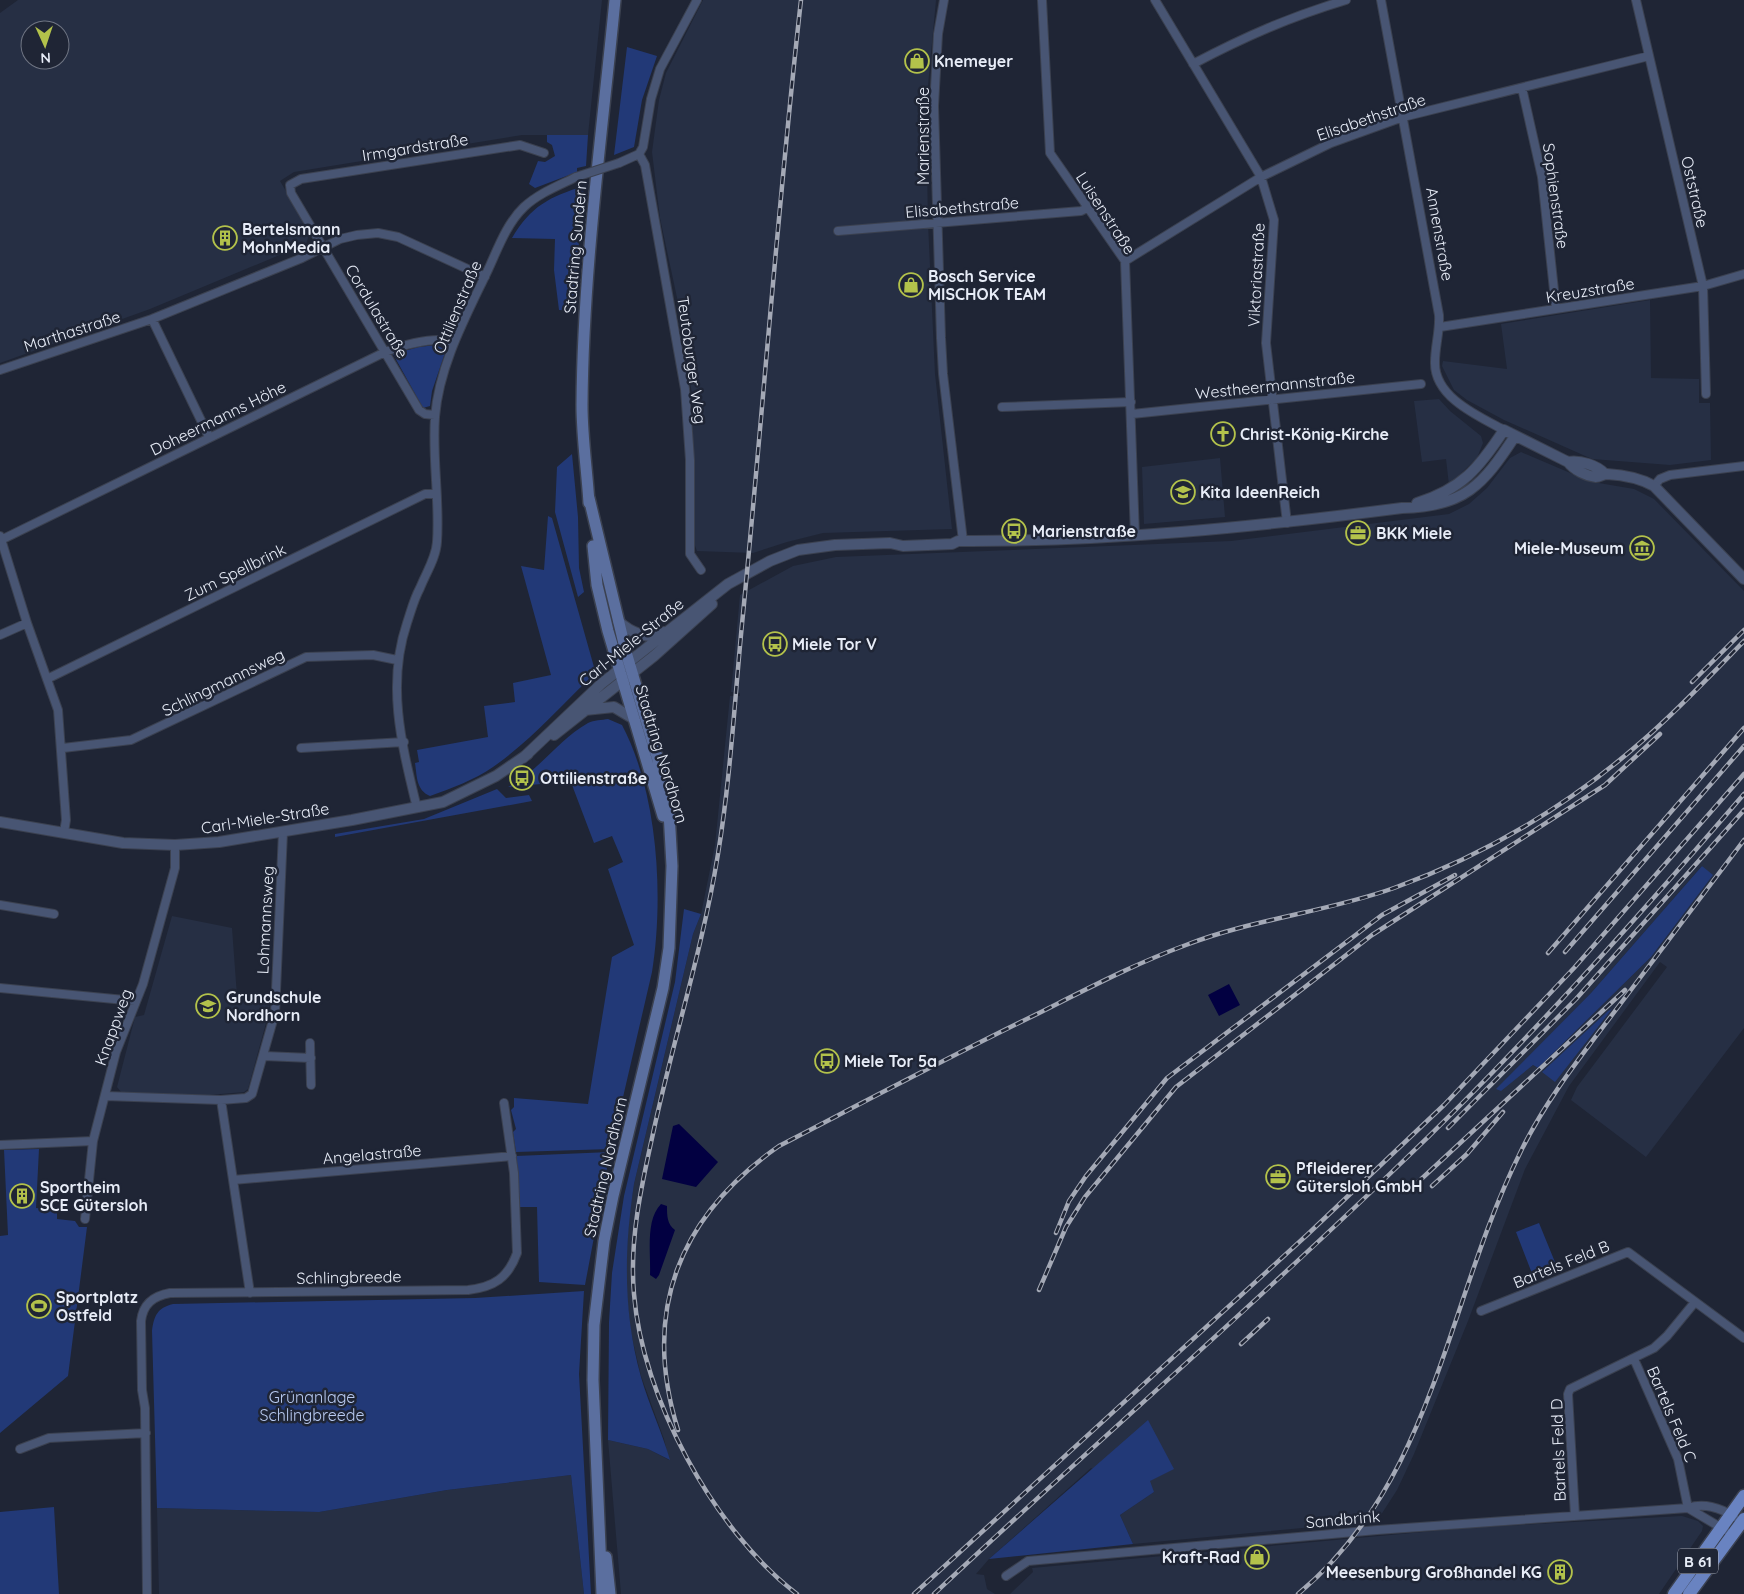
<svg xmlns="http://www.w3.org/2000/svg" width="1744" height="1594" font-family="Quicksand,sans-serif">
	<rect width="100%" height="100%" fill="#1f2535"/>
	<path fill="#262f44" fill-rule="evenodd" d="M18,0H602L588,135H522L294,172L280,181L310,232L306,244L150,309L0,363V13ZM30,30H60V60H30Z
		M703,0H936L926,107L928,223L935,374L952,529L823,533L787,542L753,553L697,551L694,543L692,395L682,321L660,218L652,152L659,100L666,73Z
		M1650,300L1651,378L1699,379V403H1710L1711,460L1670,465L1592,459L1504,420L1467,400L1454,390L1442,366L1443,361L1507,369L1501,324Z
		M1439,399L1450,411L1481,436L1483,443L1477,458L1449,485L1446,459L1422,462L1414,401Z
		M1521,452L1575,475L1593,482L1634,489L1654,499L1744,591V1028L1646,1157L1571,1100L1577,1087L1667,967L1660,962L1569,1086L1525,1169L1468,1321L1414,1454L1397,1490L1377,1521L1133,1544L1120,1515L1154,1492L1091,1468L989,1559L976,1574L984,1575L987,1589L995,1594H621L608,1440L648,1449L669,1460L664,1439L641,1376L631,1333L625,1281L629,1215L634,1184L693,934L701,914L715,845L730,696H740V693L731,692L740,595L793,566L836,557L1231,541L1449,514L1469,504L1487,488L1510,458ZM1702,866L1712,876L1651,957L1538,1068L1533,1065L1497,1089L1591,993Z
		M1220,458L1225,517L1144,524L1142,467Z
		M172,916L232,928L237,996L270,999L269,1012L248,1089L244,1092L209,1095L126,1094L122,1093L117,1087L135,1017L144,1015Z
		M571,1475L584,1594H159L157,1508L319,1512L447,1490Z
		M1682,1516L1698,1521L1703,1526L1702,1531L1659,1594H1010L1033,1572L1032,1568L1467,1528Z"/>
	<path fill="#223977" d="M627,47L657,56L642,100L634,147L614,155Z
		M547,135H588L586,166L577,168V172L535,188L529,184L538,161L545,162L555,156L552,145L547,142Z
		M584,186L573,311L559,310L554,270L555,239L512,238C531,206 549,197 584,186Z
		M436,345L446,350L432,391L430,406L423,408L393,354L419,347Z
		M572,454L578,517L579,568L584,592L578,597L555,512L557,467Z
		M548,516L552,518L594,667L590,678C559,708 529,742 493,767C474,780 452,788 430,796C416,790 417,776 415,763L419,762L417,750L488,737L484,706L515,702L513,683L551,675L521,566L544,570Z
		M608,719L622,725C658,793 664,897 652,972L611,1149L516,1152L513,1132L516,1129L511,1110L514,1107V1098L588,1104L612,957L634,945L608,869L623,862L612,836L594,843L572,785L563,782L508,787C539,771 558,740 588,723C594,720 602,720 608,719Z
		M497,789L506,798L529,795L532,801L335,837V834L424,819Z
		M1702,866L1713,875L1651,957L1538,1068L1533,1065L1501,1091L1496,1089L1591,993Z
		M684,909L701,914L693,934L634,1184C624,1250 623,1312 641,1377C649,1405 662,1432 670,1460L648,1449L608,1440L609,1322L612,1273L624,1196L675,982Z
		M1612,1009L1555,1082L1542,1072L1608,1011Z
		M39,1149L36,1208L57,1210V1219L75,1221L79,1227H87L68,1376L0,1433V1236L8,1235L4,1150Z
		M610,1152L585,1285L539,1282L537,1207H520L516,1156Z
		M1539,1223L1557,1267L1533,1276L1516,1232Z
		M584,1291L579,1374L591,1594H584L571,1475L447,1490L319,1512L157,1508L152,1331C154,1316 157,1308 173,1304L475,1298Z
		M1148,1420L1174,1469L1150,1481L1154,1492L1120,1515L1133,1544L989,1559Z
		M54,1507L59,1594H0V1512Z"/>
	<path fill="#020041" d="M1229,984L1240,1005L1219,1016L1208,995Z
		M679,1124L718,1162L696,1187L662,1179L673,1126Z
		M661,1204L667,1206C667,1216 667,1224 675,1230L659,1275L656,1279L650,1275C651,1254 645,1220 661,1204Z"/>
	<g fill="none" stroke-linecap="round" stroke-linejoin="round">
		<g stroke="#3b4150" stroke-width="10">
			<path id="minor" d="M944,0L938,34L934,106L941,338L943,374L963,541
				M1042,0L1050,153L1125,261L1135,536
				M1155,0L1261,177L1274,220L1266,343L1287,523
				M1381,0L1439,315C1440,331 1435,346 1435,362C1434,397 1478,416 1504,430
				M1636,0L1703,286L1706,394
				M1193,64C1246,36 1290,17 1346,0
				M1522,88L1542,177L1556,309
				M639,154L645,165L685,389L690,460V554L701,570
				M619,163L639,154L643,147L651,99L660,69L697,0
				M838,231L1081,211L1087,208
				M1125,261L1261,177L1331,143L1403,117L1649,56
				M152,319L209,437
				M1440,327L1703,286L1744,274
				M0,370L152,319L302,258L340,239L357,235L378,233L398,237L485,277
				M1002,407L1131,402
				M1132,414L1421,384
				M435,415L425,414L419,410L291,193L290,185L301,179L520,145L544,153
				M1654,486L1660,479L1670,475L1744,466
				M0,536L27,623L58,710L66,820L64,832
				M1,540L385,352C404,345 433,336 454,342
				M0,635L27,623
				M47,679L425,494H436
				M63,748L131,740L306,657L373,655L397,660
				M301,748L404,742
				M417,808C402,746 386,685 407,623C411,611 414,599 420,588C426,573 436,558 437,542C440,501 432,459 435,417C439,366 465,318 487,272C497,251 506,224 524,207C539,193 558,186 576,177
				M0,905L54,914
				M0,988L135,1001
				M310,1043L311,1085
				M264,1056L311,1058
				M105,1096L221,1100L246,1098L252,1094L275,1013L283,832
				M221,1100L250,1293
				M0,1145L93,1141
				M233,1180L512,1156
				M85,1219L93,1141L116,1052L143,984L175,868V845
				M1481,1311L1628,1252L1744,1338
				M1634,1359L1678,1459L1688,1508
				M20,1449L49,1438L146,1433
				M1688,1508L1725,1530
				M1575,1516L1568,1394L1570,1389L1654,1348L1667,1336L1695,1302
				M1006,1576L1028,1561L1377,1530L1688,1508C1703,1503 1720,1507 1734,1517
				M147,1594L145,1408L142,1390L141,1321C143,1304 153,1296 170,1293L468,1290C494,1287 508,1278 517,1253L514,1173L504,1103"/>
		</g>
		<g stroke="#3b4150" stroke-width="12">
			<path id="tertiary" d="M1568,462C1580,460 1597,465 1605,474
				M1417,503C1462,489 1479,468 1504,430L1568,462C1574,470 1586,476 1596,477C1600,477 1603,474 1607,474C1624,475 1640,478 1654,486L1744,579
				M618,621C630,632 648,641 664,632
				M585,710L614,707L634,719
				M554,735L654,656L712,604
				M523,758L601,684L728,584L770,561L798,550L835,545L890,543L903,546L952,544L958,541C1108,542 1254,527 1402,508C1464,507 1483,485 1515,436
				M0,822L123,843L175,845L219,842L352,820L443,802L496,776L528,754"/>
		</g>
		<g stroke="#3b4150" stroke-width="14">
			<path id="secondary" d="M589,498L626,652L658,760L669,812L672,866L669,948L663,988L613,1196L604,1241L594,1325L593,1380L602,1594
				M589,503C587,470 582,438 582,405C583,269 602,134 615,0
				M593,546L597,585L608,631L663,816
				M606,1557L610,1594"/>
		</g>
		<g stroke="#3b4150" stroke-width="15">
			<path id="primary" d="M1674,1594L1744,1496
				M1689,1594L1744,1519"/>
		</g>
		<use href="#minor" stroke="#485573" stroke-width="8"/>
		<use href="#tertiary" stroke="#485573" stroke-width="10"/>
		<use href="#secondary" stroke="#5b6f9f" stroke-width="11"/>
		<use href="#primary" stroke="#6983c1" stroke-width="12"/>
		<g stroke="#a4a9b6" stroke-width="4.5">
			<path id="rail" d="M1692,682L1744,630
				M1565,952L1744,746
				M1548,953L1744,728
				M1448,1128L1576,999L1744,810
				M1417,1183L1625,990
				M1432,1186L1467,1154L1503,1112
				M1056,1233L1069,1201L1086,1176L1167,1078L1382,915L1455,875
				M1039,1290L1066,1227L1085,1197L1176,1087L1372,935L1605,785L1660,734
				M1241,1344L1268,1319
				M678,1430C641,1311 679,1216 779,1146C864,1102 949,1057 1035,1015C1085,990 1134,964 1186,945C1253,919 1327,912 1394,888C1485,855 1569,805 1641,742C1677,711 1710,676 1744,641
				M797,1594C714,1531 642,1397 634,1294C629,1239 642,1183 654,1129C674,1037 703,947 718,854C731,775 735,693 743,614C763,409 778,204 801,0
				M914,1594L1308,1234L1444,1105L1574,968L1744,774
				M934,1594C1087,1450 1246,1313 1397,1167C1520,1050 1633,923 1744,794
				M1298,1594C1435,1480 1446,1301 1521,1151C1546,1100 1581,1056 1615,1011C1658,954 1701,897 1744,840"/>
		</g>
		<use href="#rail" stroke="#1f2535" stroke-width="2.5" stroke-dasharray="8" stroke-linecap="butt"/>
		<g stroke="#3b4150" stroke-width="10" stroke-linecap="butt">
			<path id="minor-bridge" d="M576,177L619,163"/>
		</g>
		<use href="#minor-bridge" stroke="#485573" stroke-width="8"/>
	</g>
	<defs>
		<g id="shop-ring" transform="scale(1.25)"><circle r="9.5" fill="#1f2535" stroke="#b3c24b" stroke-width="1.5"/><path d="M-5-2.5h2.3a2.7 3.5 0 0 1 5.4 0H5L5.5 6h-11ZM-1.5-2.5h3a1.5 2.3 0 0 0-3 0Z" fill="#b3c24b"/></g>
		<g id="building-ring" transform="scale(1.25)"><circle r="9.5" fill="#1f2535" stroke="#b3c24b" stroke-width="1.5"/><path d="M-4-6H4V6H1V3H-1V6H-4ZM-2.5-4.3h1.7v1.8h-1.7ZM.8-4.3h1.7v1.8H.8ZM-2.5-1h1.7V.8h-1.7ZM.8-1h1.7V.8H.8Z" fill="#b3c24b"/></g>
		<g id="church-ring" transform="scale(1.25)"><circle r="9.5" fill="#1f2535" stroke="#b3c24b" stroke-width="1.5"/><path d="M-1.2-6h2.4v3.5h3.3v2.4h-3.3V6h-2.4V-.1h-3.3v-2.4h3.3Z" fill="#b3c24b"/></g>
		<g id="school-ring" transform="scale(1.25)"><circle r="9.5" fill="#1f2535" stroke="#b3c24b" stroke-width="1.5"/><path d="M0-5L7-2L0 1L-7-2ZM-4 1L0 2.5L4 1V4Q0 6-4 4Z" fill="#b3c24b"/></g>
		<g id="bus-ring" transform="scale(1.25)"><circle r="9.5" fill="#1f2535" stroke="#b3c24b" stroke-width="1.5"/><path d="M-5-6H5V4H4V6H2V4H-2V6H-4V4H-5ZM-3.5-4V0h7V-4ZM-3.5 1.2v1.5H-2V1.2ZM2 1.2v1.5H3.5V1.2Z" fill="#b3c24b"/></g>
		<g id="office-ring" transform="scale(1.25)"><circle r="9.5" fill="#1f2535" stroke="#b3c24b" stroke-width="1.5"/><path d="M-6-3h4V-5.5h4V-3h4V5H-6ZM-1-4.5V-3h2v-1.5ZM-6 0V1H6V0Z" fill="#b3c24b"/></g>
		<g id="museum-ring" transform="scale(1.25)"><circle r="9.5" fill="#1f2535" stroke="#b3c24b" stroke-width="1.5"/><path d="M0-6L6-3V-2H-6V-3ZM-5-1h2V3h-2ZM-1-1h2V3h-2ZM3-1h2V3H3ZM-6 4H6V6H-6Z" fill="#b3c24b"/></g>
		<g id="stadium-ring" transform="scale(1.25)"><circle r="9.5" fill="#1f2535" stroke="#b3c24b" stroke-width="1.5"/><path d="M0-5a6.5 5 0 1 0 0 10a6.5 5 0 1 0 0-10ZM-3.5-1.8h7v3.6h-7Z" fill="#b3c24b"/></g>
	</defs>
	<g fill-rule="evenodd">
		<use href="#shop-ring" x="917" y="61"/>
		<use href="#building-ring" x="225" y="238"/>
		<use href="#shop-ring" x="911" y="285"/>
		<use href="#church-ring" x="1223" y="434"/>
		<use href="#school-ring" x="1183" y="492"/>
		<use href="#bus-ring" x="1014" y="531"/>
		<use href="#office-ring" x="1358" y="533"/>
		<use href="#museum-ring" x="1642" y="548"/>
		<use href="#bus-ring" x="775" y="644"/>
		<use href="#bus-ring" x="522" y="778"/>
		<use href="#school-ring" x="208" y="1006"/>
		<use href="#bus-ring" x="827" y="1061"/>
		<use href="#office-ring" x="1278" y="1177"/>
		<use href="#building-ring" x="22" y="1196"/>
		<use href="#stadium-ring" x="39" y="1306"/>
		<use href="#shop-ring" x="1257" y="1557"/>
		<use href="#building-ring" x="1560" y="1572"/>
	</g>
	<g text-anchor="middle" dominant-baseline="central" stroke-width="5" stroke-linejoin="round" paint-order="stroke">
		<rect fill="#1f2535" stroke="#abb0bd" stroke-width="1" x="1678" y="1548.5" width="40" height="25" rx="4"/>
		<g font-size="15" font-weight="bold" fill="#e7ecf7">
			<text x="1698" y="1561">B 61</text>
		</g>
		<g font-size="16" font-weight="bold" fill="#e7ecf7" stroke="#1f2535" text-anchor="start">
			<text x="934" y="61">Knemeyer</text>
			<text x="242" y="229">Bertelsmann<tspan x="242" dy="18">MohnMedia</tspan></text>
			<text x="928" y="276">Bosch Service<tspan x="928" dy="18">MISCHOK TEAM</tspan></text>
			<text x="1240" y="434">Christ-König-Kirche</text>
			<text x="1200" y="492">Kita IdeenReich</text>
			<text x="1032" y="531">Marienstraße</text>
			<text x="1376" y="533">BKK Miele</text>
			<text x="1624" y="548" text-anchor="end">Miele-Museum</text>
			<text x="792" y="644">Miele Tor V</text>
			<text x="540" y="778">Ottilienstraße</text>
			<text x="226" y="997">Grundschule<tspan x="226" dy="18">Nordhorn</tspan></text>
			<text x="844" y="1061">Miele Tor 5a</text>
			<text x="1296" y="1168">Pfleiderer<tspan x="1296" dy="18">Gütersloh GmbH</tspan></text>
			<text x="40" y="1187">Sportheim<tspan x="40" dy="18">SCE Gütersloh</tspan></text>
			<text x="56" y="1297">Sportplatz<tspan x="56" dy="18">Ostfeld</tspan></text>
			<text x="1240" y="1557" text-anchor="end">Kraft-Rad</text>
			<text x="1542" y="1572" text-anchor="end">Meesenburg Großhandel KG</text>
		</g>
		<g font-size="16" fill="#e7ecf7" stroke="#1f2535">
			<text transform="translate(1371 117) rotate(-19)">Elisabethstraße</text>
			<text transform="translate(923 136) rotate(-90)">Marienstraße</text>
			<text transform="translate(415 147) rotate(-9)">Irmgardstraße</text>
			<text transform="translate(1695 192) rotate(77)">Oststraße</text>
			<text transform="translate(1556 196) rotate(82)">Sophienstraße</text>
			<text transform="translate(962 207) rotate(-5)">Elisabethstraße</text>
			<text transform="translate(1106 213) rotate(57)">Luisenstraße</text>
			<text transform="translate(1440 234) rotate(80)">Annenstraße</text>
			<text transform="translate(575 247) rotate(-85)">Stadtring Sundern</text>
			<text transform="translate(1256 275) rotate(-87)">Viktoriastraße</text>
			<text transform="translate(1590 290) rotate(-9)">Kreuzstraße</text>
			<text transform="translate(457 307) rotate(-67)">Ottilienstraße</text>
			<text transform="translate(377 311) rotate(59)">Cordulastraße</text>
			<text transform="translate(72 331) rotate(-18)">Marthastraße</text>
			<text transform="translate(692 360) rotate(82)">Teutoburger Weg</text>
			<text transform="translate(1275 385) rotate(-6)">Westheermannstraße</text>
			<text transform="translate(218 418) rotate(-26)">Doheermanns Höhe</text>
			<text transform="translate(235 572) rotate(-26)">Zum Spellbrink</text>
			<text transform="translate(631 642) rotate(-39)">Carl-Miele-Straße</text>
			<text transform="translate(223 682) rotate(-26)">Schlingmannsweg</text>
			<text transform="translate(662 754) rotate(73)">Stadtring Nordhorn</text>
			<text transform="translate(265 818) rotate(-9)">Carl-Miele-Straße</text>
			<text transform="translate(265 920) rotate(-87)">Lohmannsweg</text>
			<text transform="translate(113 1027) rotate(-70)">Knappweg</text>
			<text transform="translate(372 1154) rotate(-5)">Angelastraße</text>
			<text transform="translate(605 1167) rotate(-77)">Stadtring Nordhorn</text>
			<text transform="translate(1561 1264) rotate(-22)">Bartels Feld B</text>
			<text transform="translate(349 1277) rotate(-1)">Schlingbreede</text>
			<text transform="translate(1672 1414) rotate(67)">Bartels Feld C</text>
			<text transform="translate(1558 1450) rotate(-92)">Bartels Feld D</text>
			<text transform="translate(1343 1519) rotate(-5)">Sandbrink</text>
		</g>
		<g font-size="16" fill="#b8caf1" stroke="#1f2535">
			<text x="312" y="1397">Grünanlage<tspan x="312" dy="18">Schlingbreede</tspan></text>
		</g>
	</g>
	<g transform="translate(45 45) rotate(177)"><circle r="24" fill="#1f2535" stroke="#6f7583"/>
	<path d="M0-4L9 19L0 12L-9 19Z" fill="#b3c24b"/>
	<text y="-8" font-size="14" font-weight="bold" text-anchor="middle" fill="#e7ecf7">N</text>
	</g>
</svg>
